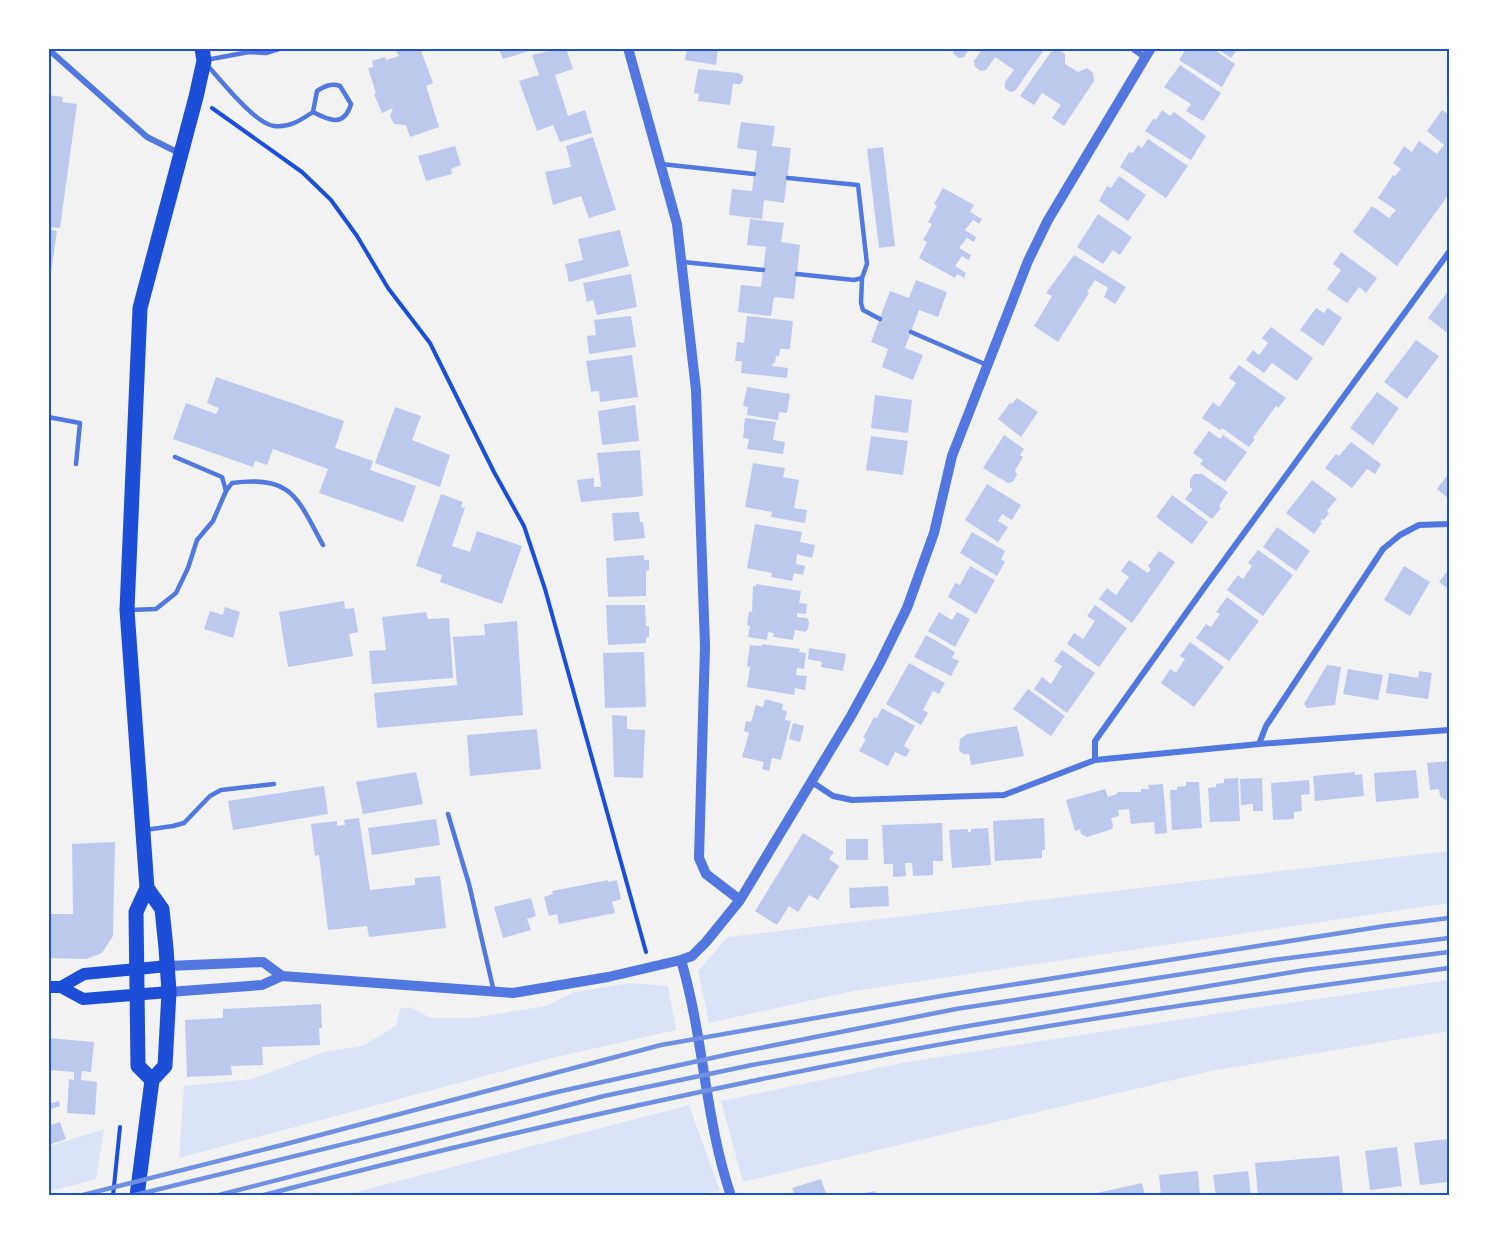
<svg xmlns="http://www.w3.org/2000/svg" width="1497" height="1244" font-family="Signika,sans-serif">
	<rect width="100%" height="100%" fill="#f2f2f2"/>
	<path fill="#dbe4f7" d="M1449,851V903L854,991L709,1023L698,971L728,937Z
		M1449,980V1031L1211,1071L743,1182L721,1101L907,1062L1254,1008Z
		M630,983L668,986L676,1030L548,1059L179,1158L184,1086L252,1079L324,1052L362,1046L396,1026L400,1009L410,1007L431,1018H473L546,1006L574,992Z
		M689,1105L720,1191L688,1196H341Z
		M104,1129L96,1179L48,1192V1147Z"/>
	<path fill="#bdc9ec" d="M400,48H420L433,83L426,86L439,127L410,137L406,125L394,124L390,116L393,108L382,113L374,94L376,93L368,68L373,67L372,61L385,57L386,60L399,56L396,51Z
		M498,48H528L529,51L503,59Z
		M562,48H566L573,69L555,75L568,116L585,110L592,133L560,142L553,125L537,131L519,81L539,75L532,55Z
		M687,48H718L716,65L685,60Z
		M954,48H970L964,57L959,58L953,54Z
		M983,48H1045L1015,91L1010,92L1005,88V82L1014,70L995,57L986,70L981,71L975,67L974,61Z
		M1187,48H1212L1235,64L1222,87L1179,60Z
		M1216,48H1238L1231,58Z
		M1058,50L1065,54V64L1078,72L1087,68L1093,73L1094,81L1064,126L1052,118L1061,105L1042,93L1034,105L1020,96L1051,52Z
		M1180,65L1221,93L1203,121L1186,111L1191,104L1164,87Z
		M698,69L738,73L743,76V81L740,84H733L730,105L698,101L699,94L694,93Z
		M48,95L63,97L62,102L77,104L60,228L48,227Z
		M1162,110L1170,116L1174,112L1206,136L1191,160L1145,131L1154,118L1156,120Z
		M1442,110L1449,115V194L1397,266L1353,232L1372,206L1389,218L1396,210L1378,198L1393,175L1395,176L1401,169L1393,163L1404,146L1412,152L1419,141L1437,154L1444,145L1427,131Z
		M741,122L775,126L772,146L791,148L784,203L764,200L762,219L729,215L732,189L752,191L757,151L737,148Z
		M593,137L616,210L589,218L581,196L553,205L545,172L571,167L566,146Z
		M1148,139L1188,166L1166,198L1120,167L1129,152L1133,153L1138,145L1142,148Z
		M455,146L461,165L451,169L452,174L426,181L418,156Z
		M883,147L895,246L879,248L867,149Z
		M1119,176L1146,195L1128,221L1099,201L1107,186L1111,188Z
		M943,188L974,205L970,212L982,219L979,224L973,220L965,230L976,237L974,242L967,238L959,248L971,255L969,260L962,256L955,266L966,273L964,278L957,274L955,278L919,258L927,242L923,240L932,224L928,222L937,206L934,204Z
		M1098,214L1132,237L1120,255L1113,250L1103,264L1077,247Z
		M750,219L784,223L781,242L800,245L794,299L774,297L771,316L738,312L741,285L761,287L766,247L747,245Z
		M48,229L57,231L49,285H48Z
		M620,230L629,266L569,282L565,264L583,260L578,239Z
		M1341,252L1377,278L1366,293L1359,287L1347,303L1327,289L1341,270L1333,264Z
		M1074,255L1126,287L1115,304L1104,297L1108,288L1095,280L1087,292L1089,293L1058,342L1034,326L1052,296L1046,293Z
		M631,274L637,307L597,315L593,300L587,302L583,283Z
		M916,280L947,292L938,317L919,310L905,348L923,355L913,380L882,367L888,349L871,342L890,291L909,298Z
		M1449,290V334L1428,318Z
		M1316,308L1324,313L1328,308L1342,318L1323,346L1300,330Z
		M631,316L636,347L589,354L587,336L596,335L594,320Z
		M747,316L793,321L790,349H780L779,356H776L775,363H773L772,366L788,368L787,378L741,373L742,361H735L737,342L744,343Z
		M1271,327L1313,358L1297,381L1272,363L1264,373L1246,360L1253,350L1259,355L1268,343L1262,338Z
		M1416,340L1439,356L1407,399L1384,382Z
		M632,355L638,397L600,402L599,391L591,392L586,361Z
		M1239,365L1286,398L1278,408L1276,406L1253,438L1255,439L1249,447L1222,428L1220,430L1202,418L1213,402L1219,407L1236,383L1229,378Z
		M216,377L344,421L335,448L373,461L370,470L416,486L403,522L319,493L328,469L273,449L267,465L255,461L253,467L173,439L186,403L216,414L219,408L207,403Z
		M747,387L790,394L787,413L779,412L778,420L747,415L748,407L743,406Z
		M1377,392L1399,408L1373,445L1350,428Z
		M875,395L912,400L908,433L871,428Z
		M1017,398L1038,412L1021,437L998,419L1010,403L1012,404Z
		M635,405L639,441L602,445L598,411Z
		M395,407L421,416L412,440L450,455L440,487L375,463Z
		M745,418L776,422L773,440L785,442L783,454L747,449L749,439L743,438Z
		M1209,431L1220,439L1223,435L1247,452L1225,482L1200,464L1203,460L1193,453Z
		M1004,435L1024,449L1020,455L1023,457L1015,470L1017,475L1013,482L1008,483L983,468Z
		M871,436L908,441L903,475L866,470Z
		M1351,442L1381,464L1375,474L1367,469L1352,488L1325,468L1336,454L1339,456Z
		M640,450L643,496L581,502L577,480L594,478V487H601L597,453Z
		M753,463L785,468L783,477L799,480L794,508L807,510L805,523L771,517L772,512L745,507Z
		M1449,473V499L1437,489Z
		M1194,474H1202L1228,492L1219,506L1221,508L1212,519L1185,499L1193,489L1190,488V480Z
		M1312,480L1337,499L1329,508L1327,511L1329,513L1324,520L1322,519L1320,522L1322,523L1314,534L1286,513Z
		M987,484L1021,505L1012,520L1002,514L998,521L1008,527L998,542L965,520Z
		M441,494L463,502L461,507L465,508L452,546L470,552L477,531L522,546L502,604L440,582L442,575L416,566Z
		M1172,495L1208,522L1192,544L1156,517Z
		M639,512L640,522H643L645,538L614,541L612,513Z
		M755,524L802,532L800,542L815,545L812,558L797,554L796,564L805,566L803,575L794,573L792,581L771,577L772,573L747,568Z
		M1277,527L1310,551L1296,571L1263,547Z
		M972,532L1005,551L1001,559L1005,562L997,576L960,553Z
		M1258,550L1293,575L1263,616L1227,590L1238,575L1243,579L1252,566L1248,563Z
		M1159,551L1175,562L1132,623L1099,599L1107,588L1116,595L1129,577L1121,571L1129,560L1148,573L1151,569L1148,566Z
		M644,555V560H649V570L646,571V596L608,597L606,558Z
		M970,566L995,580L976,614L948,597L955,583L960,585Z
		M1404,566L1430,582L1410,616L1384,600Z
		M1449,569V589L1439,582Z
		M756,584L801,591L799,603L807,604L806,614L797,613V617L807,618L809,622L808,629L805,632L795,630L793,640L773,637L774,633L768,632L767,640L748,637L750,626L747,625L749,611L752,612L753,586H756Z
		M1227,597L1259,621L1229,661L1196,638L1206,624L1211,627L1220,614L1216,612Z
		M344,601L345,609L354,608L358,632L349,634L353,656L288,667L279,612Z
		M606,605H645L646,626H649V637L646,638V643L608,645Z
		M1095,605L1127,628L1099,667L1067,644L1074,633L1083,639L1095,621L1087,616Z
		M225,607L240,612L233,638L204,629L210,611L223,615Z
		M426,612L428,619L449,618L453,678L372,684L369,651L386,650L382,617Z
		M939,612L952,620L957,612L970,619L955,647L928,631Z
		M517,621L523,715L377,728L374,693L457,685L453,637L485,635L484,624Z
		M926,635L955,652L952,658L959,661L951,676L914,657Z
		M1190,642L1224,667L1194,707L1161,683L1170,669L1176,673L1185,659L1180,656Z
		M762,644L800,649L799,652L806,653L804,669L797,668L796,675L807,676L805,690L795,688L794,695L747,687L750,667L747,666L750,645L762,646Z
		M809,648L846,654L843,671L821,667L822,662L808,659Z
		M1062,650L1095,673L1067,713L1034,689L1042,677L1051,684L1062,666L1054,661Z
		M644,652L646,707L605,708L603,653Z
		M909,663L945,683L939,694L933,691L923,710L928,713L921,725L886,704Z
		M1327,665L1341,667L1335,705L1307,708L1304,704Z
		M1348,669L1383,675L1378,700L1343,694Z
		M1419,671L1432,673L1428,699L1386,693L1389,673L1418,678Z
		M1028,689L1065,716L1051,736L1013,709Z
		M765,699L783,704L782,710L787,711L785,720L791,721L781,760L772,758L769,771L762,769L764,762L742,757L749,733L744,731L746,721L751,722L756,705L763,707Z
		M882,708L915,726L904,746L910,750L906,757L895,752L888,766L859,751L866,739L863,738L874,717L877,718Z
		M612,715L627,716V729L645,730L643,778L614,777Z
		M793,723L804,726L800,742L789,739Z
		M1017,726L1024,756L971,765L969,754H963L959,750L960,739L967,734Z
		M537,729L541,769L470,776L467,735Z
		M1449,761V799L1445,800L1440,796L1439,789L1430,790L1427,763Z
		M1416,770L1419,798L1376,802L1374,773Z
		M416,772L423,804L363,814L356,782Z
		M1355,772V775L1362,774L1364,796L1315,801L1313,776Z
		M1238,778L1240,821L1210,822L1208,788L1216,787V784L1224,783V779Z
		M1262,778L1263,811H1253V804L1241,805L1240,779Z
		M1309,780L1310,794L1301,795L1302,811L1294,812V819L1273,820L1271,783Z
		M1186,782H1199L1202,828L1172,830L1170,790H1177V787L1186,786Z
		M1163,784L1167,833L1155,834L1154,822L1131,824L1129,809L1118,810L1119,816L1111,818L1113,825L1112,829L1087,837L1081,834L1080,829L1075,831L1066,800L1105,789L1108,797L1117,794V792H1141V789H1149L1148,785Z
		M324,786L328,814L233,830L228,801Z
		M359,818L370,890L415,885V878L440,876L446,928L369,937L367,926L328,930L319,855L315,856L311,824L337,821V826L345,825L344,820Z
		M1044,818L1045,850H1042V858L995,861L993,821Z
		M436,819L440,845L372,855L368,828Z
		M942,823L943,861H933V875L913,876L912,863H905L906,876L893,877V864H884L882,825Z
		M988,828L991,865L952,868L949,830L968,829V832H971V829Z
		M803,833L834,852L829,859L839,866L818,900L809,895L798,912L789,906L777,925L755,911Z
		M846,839H868V860H846Z
		M115,842L113,936L102,953L86,959L48,958V914H73L72,844Z
		M608,880V882L617,880L621,899L612,902L615,913L559,924L557,914L549,916L544,897L553,894L552,891Z
		M888,886L889,906L850,908L849,888Z
		M531,898L536,916L527,919L531,930L503,938L494,907Z
		M321,1004L322,1028H319L320,1045L262,1047L263,1065L231,1066L232,1075L187,1077L185,1020L223,1018V1009Z
		M48,1038L94,1042L91,1072L82,1071L81,1080L97,1082L95,1115L67,1113L69,1079L74,1080V1072L48,1070Z
		M59,1101L60,1106L48,1110V1104Z
		M60,1122L66,1139L48,1145V1126Z
		M1448,1139L1449,1182L1420,1185L1414,1143Z
		M1397,1147L1402,1186L1370,1190L1365,1151Z
		M1339,1156L1343,1194L1321,1196H1258L1255,1163Z
		M1198,1171L1200,1196H1161L1159,1175Z
		M1248,1171L1251,1196H1216L1213,1175Z
		M821,1179L827,1196H795L792,1188Z
		M1142,1183L1145,1196H1093L1092,1194Z
		M875,1191L876,1196H854V1195Z"/>
	<g fill="none" stroke-linecap="round" stroke-linejoin="round">
		<path stroke="#1d4ed8" stroke-width="4" d="M212,108L302,172L331,200L357,236L388,288L430,343L494,472L524,526L545,589L646,952
			M113,1196L120,1127"/>
		<path stroke="#5277de" stroke-width="4.5" d="M249,52L266,53L282,48
			M206,60L249,52L250,48
			M207,65C220,79 255,124 274,126C289,128 301,120 313,112L317,91C325,86 331,83 340,86L351,104C344,127 330,121 313,112
			M661,164L754,174
			M788,178L858,185L867,264L862,278L854,280L797,274
			M683,262L763,270
			M862,278L861,303L863,310L880,319
			M911,332L987,365
			M48,417L80,423L76,464
			M175,457L222,477L226,491
			M130,610L156,609L176,593L188,568L197,540L213,521L226,491L232,483C293,475 297,498 323,545
			M448,814L469,884L494,992
			M145,830L173,826L184,823L210,796L221,790L274,784"/>
		<path stroke="#5277de" stroke-width="6" d="M1132,48L1146,58
			M48,49L147,137L181,154
			M1259,744L1266,726L1383,549L1400,535L1419,525L1449,524
			M1095,760V741L1204,588L1449,252
			M812,782L833,796L852,800L1004,795L1095,760L1259,744L1449,730"/>
		<path stroke="#5277de" stroke-width="10" d="M628,48L677,224L696,390L705,646L699,858L706,874L740,900
			M681,960C704,1038 705,1120 731,1196
			M168,966L263,962L282,976
			M169,992L262,985L282,976L513,993L608,977L681,960L692,956L706,942L740,900L851,716L880,663L907,608L934,533L952,456L1028,261L1048,220L1151,48"/>
		<path stroke="#1d4ed8" stroke-width="12" d="M48,987H61L83,999L169,992
			M61,987L84,974L168,966"/>
		<path stroke="#1d4ed8" stroke-width="15" d="M152,1080L138,1066L136,912L147,888L127,610L140,308L196,97L204,61L202,48
			M137,1196L152,1080L165,1066L169,992L166,948L162,909L147,888"/>
		<path stroke="#7290e2" stroke-width="4.5" d="M79,1196L286,1144L661,1045L947,995L1385,926L1449,918
			M131,1196L557,1092L730,1054L956,1009L1273,960L1449,938
			M215,1196L604,1096L752,1065L968,1026L1305,970L1449,952
			M260,1196C464,1143 670,1096 878,1056C1067,1020 1258,994 1449,968"/>
	</g>
	<rect width="1497" height="1244" fill="none" stroke="#ffffff" stroke-width="99"/>
	<rect x="50" y="50" width="1398" height="1144" fill="none" stroke="#1d4ed8" stroke-width="2"/>
</svg>
